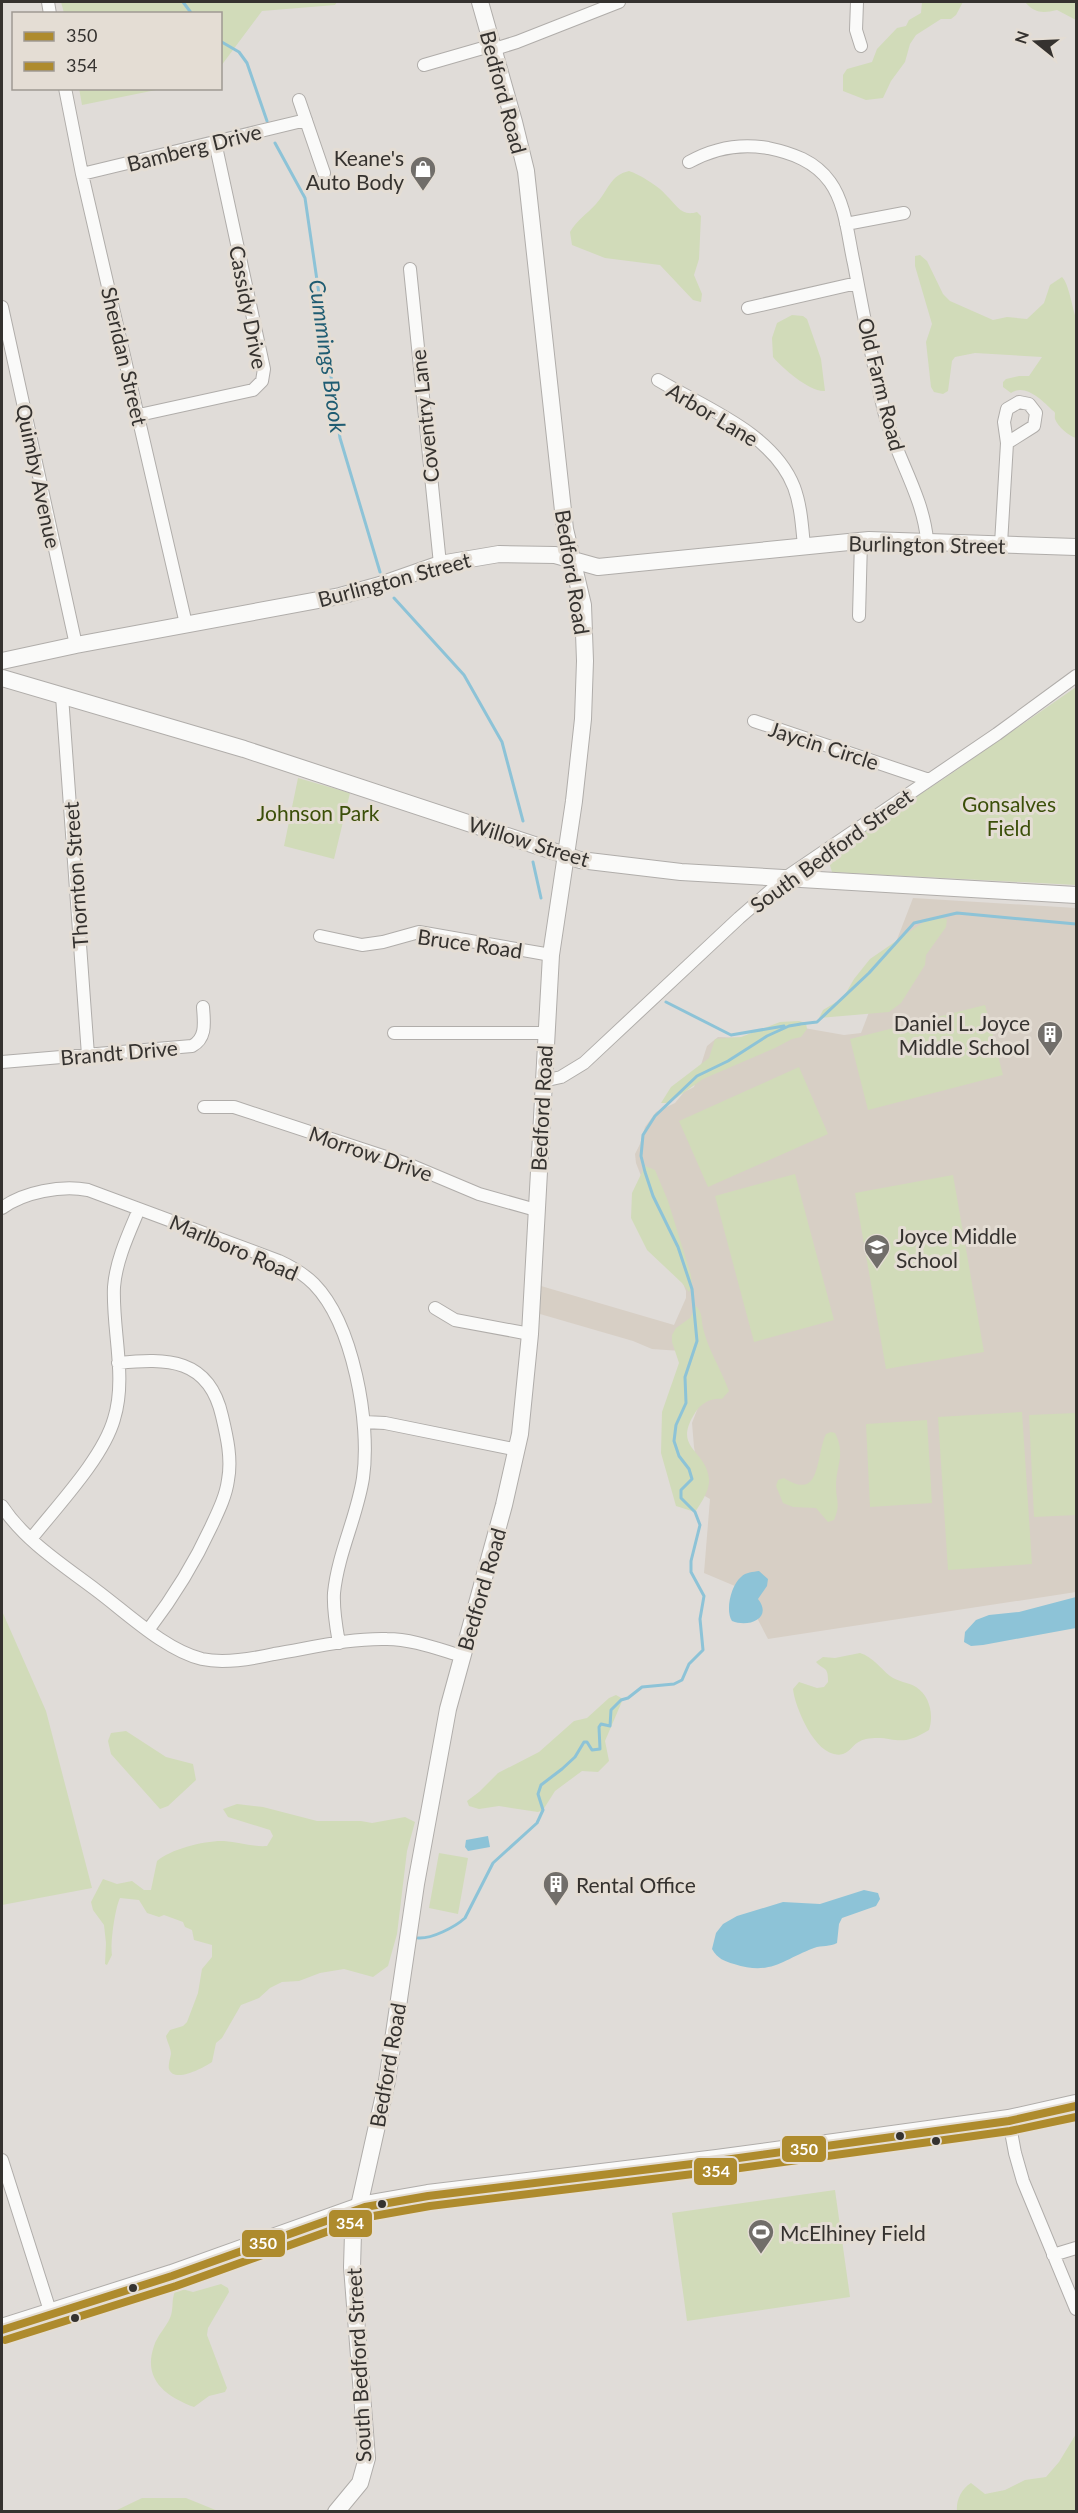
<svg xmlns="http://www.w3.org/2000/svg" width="1078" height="2513" font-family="Lato,sans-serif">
	<rect width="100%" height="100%" fill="#e0dcd8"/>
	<path fill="#d7cfc5" d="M913,898L1076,908V1592L768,1639L742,1589L704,1573L710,1499L703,1495L694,1447L692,1423L699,1405L695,1352L652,1349L633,1341L540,1314L541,1286L674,1325L686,1298V1291L636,1163L635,1154L640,1144L645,1127L656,1112L675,1103L684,1092L694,1087L707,1046L718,1037L746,1038L804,1028L844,1035L861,1033Z"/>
	<path fill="#d1dbb9" d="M61,2H337L335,5L262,11L221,66L220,14L64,13Z
		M922,2H963L956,15L951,19H941L916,35L910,44L905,62L891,81L883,98L866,100L843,91V75L847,69L872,62L877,49L897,28L906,26L909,20L921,13Z
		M1025,2H1076V20L1057,10C1044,13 1035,14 1025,2Z
		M79,88H161V89L82,105Z
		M629,171C639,174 660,187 666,195C677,205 681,217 697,212L701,216L699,259L694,275L702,294L701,302L693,300L660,265L605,258L572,245L570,232C577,220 587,214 596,204C608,191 610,175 629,171Z
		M920,255L927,261L943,294L950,301L993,320L1007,317L1027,319L1044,303L1050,285L1062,277C1069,284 1072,307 1076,318V438C1069,436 1058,427 1055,419C1054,414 1057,413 1052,410C1043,401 1025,383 1011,393L1003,387V382L1006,379L1019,376H1029L1042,357L975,353L955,357L952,361L948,391L943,394L934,392L931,387L926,342L932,324L915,266V256Z
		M792,315L803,316L807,319L821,359L825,391C811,393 782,368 773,357L772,338L777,323Z
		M1076,687V885L832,872L829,862L835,850L945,778Z
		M298,778L350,793L334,859L284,846Z
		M931,917L947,919L946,927L926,955L925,965L901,1003L889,1012L819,1018L823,1010L843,998L854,979L870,959Z
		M985,1005L1003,1075L868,1110L850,1039Z
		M799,1021L806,1023L807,1029L801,1037L792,1039L775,1048L703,1079L669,1103H661L671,1087L709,1058L715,1039L741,1037L780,1022Z
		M799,1067L828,1134L708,1187L679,1121Z
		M645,1166L655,1170L668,1201L691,1275L692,1284L689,1292L682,1283L647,1250L631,1218L632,1193Z
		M795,1174L834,1320L754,1342L715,1196Z
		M953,1175L984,1352L886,1369L855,1193Z
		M696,1306C703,1313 701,1319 703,1328C708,1350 721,1369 729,1391L722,1399C711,1398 701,1403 695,1413C672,1449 706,1449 709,1479C710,1490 701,1503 695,1512L676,1506L661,1453L662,1412L679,1363L672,1342V1335L676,1328L690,1318Z
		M1022,1412L1032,1564L948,1570L938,1417Z
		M1076,1413V1515L1034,1517L1029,1415Z
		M927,1420L932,1503L870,1507L866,1424Z
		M831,1432L835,1433C846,1455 836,1465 836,1486C836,1501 841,1504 834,1520L828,1522L816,1508L793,1507L783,1503L776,1486L778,1480L784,1478C822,1502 815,1457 826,1434Z
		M2,1611L46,1711L92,1888L2,1905Z
		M860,1653C873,1657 880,1668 890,1676C898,1682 908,1682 916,1687C930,1696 934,1715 929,1730C897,1750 895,1734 866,1739C854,1741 851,1752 843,1754C817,1761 795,1708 793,1689L799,1682L817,1688L824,1687L828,1682C828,1665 824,1671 816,1662L823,1657L835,1658Z
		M616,1695L623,1699L605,1741L609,1761L598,1772L582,1771L555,1791L543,1810L538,1812L499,1806L479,1809L469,1806L467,1801L479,1792L498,1773L539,1752L574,1721L587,1718L609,1698Z
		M126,1731L166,1757L193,1764L196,1780L168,1806L160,1809L111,1754L108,1741L111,1733Z
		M237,1804L263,1807L317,1821H361L372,1823L405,1817L415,1822L407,1851L397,1934L388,1966L373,1977L344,1969L320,1973L299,1981L282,1982L270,1988L259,1998L241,2005L222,2038L216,2043L212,2062C205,2067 174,2084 169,2069C168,2065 170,2059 171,2054C171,2048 167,2042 166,2036L170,2030L183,2026L187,2022L198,1993L202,1969L212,1957V1945L194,1940L192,1930L185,1927L183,1922L164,1915L159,1917L147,1913L139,1900L120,1898C115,1908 110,1944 112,1955L107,1965L105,1964L106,1943L104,1925L93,1910L91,1902L103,1879L117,1884L132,1881L144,1890H151L157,1861C170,1849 207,1840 224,1841C239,1842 252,1847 267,1846L273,1836L270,1830L228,1817L223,1809Z
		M439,1853L468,1858L458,1914L429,1908Z
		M835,2190L850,2297L687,2321L672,2213Z
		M221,2284L228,2288L229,2292L208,2328L207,2335L227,2388L225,2392L209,2396L194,2407C167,2397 142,2380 154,2346C157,2336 166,2327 170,2318C174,2309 171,2301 175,2291L182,2289L193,2292Z
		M1076,2434V2511H957C956,2501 961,2489 971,2483L985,2494L1005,2490L1025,2480L1046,2477L1059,2462Z
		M142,2498H186L218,2511H115Z"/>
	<path fill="#8dc3d7" d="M759,1571L768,1579L767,1586L758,1599C773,1618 749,1628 732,1621C725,1611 731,1585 741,1577C746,1572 753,1572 759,1571Z
		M1076,1597V1628L983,1645L971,1646L964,1642L965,1632L976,1620L989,1615L1019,1612Z
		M488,1836L490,1847L468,1851L465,1847L466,1840Z
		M864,1890L878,1893L880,1899L876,1906L842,1918L839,1924L837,1943C830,1947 822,1945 814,1948C782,1960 771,1976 734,1964C724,1961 718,1959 712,1949L716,1933L723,1924L737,1916L783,1902L820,1904Z"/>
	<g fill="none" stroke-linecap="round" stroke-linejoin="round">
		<path stroke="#8dc3d7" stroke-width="3" d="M183,2L192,14
			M220,41L239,52L247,63L267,121
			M275,143L305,198L340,438L380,572
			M394,598L464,675L502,742L523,821
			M533,862L541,898
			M666,1002L731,1035L784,1026
			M800,1024L817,1022L869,973L914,923L957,913L1076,924
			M418,1938C432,1939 455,1927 465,1918L493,1863L537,1823L543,1810L538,1794L541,1785L562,1769L575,1757L584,1742H587L592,1750L600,1749L599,1727L601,1724L610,1726L611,1710L621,1700L628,1698L642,1687L674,1684L682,1680L689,1664L703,1650L700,1619L704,1596L691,1572V1561L700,1525L695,1512L681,1498V1490L692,1479L689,1469L679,1456L674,1441L676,1425L686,1403L685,1377L697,1341L692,1289L678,1247L653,1196L645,1172L641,1156L643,1135L655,1116L697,1076L728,1061L767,1036L789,1026L801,1024"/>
		<g stroke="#b0adaa" stroke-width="14">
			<path id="street" d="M48,2L50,14
				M857,2L856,30L861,46
				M424,65L483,48L501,47L517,42L619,2
				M65,88L82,174L186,624
				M299,100L324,173
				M689,162C714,148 740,143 768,148C792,153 815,161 830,182C846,204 848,238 854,264C863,312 872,360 883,407C893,452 923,494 927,540
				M82,174L306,120
				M846,224L904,213
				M410,269L440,564
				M2,307L76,645
				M748,308L857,283
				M658,380C705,408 773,433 794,487C801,506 802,526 804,546
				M139,415L253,390L262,381L264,369L215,142
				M1001,544L1007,443L1034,426L1036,413L1029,404L1019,402L1007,409L1004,422L1007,443
				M859,616L861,541
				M62,696L88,1055
				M754,721L929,780
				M320,936L362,945L383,942L419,932L551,955
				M394,1033H545
				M2,1062L192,1046C207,1038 204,1022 203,1007
				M543,1081L561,1077L584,1063L739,918L785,878L997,734L1076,676
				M204,1107H234L410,1165L479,1194L536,1210
				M2,1208C24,1192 61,1185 88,1190L279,1261C292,1267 304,1274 314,1284C353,1324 371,1423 363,1478C357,1517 338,1553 334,1593C333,1610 336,1626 339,1643
				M435,1308L455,1320L530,1334
				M118,1363C167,1358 209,1358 222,1416C227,1437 232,1459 228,1480C226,1496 218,1512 211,1527C194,1564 174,1596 149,1629
				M364,1422L385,1423L518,1450
				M2,1506C25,1541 63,1565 96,1590C127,1613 165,1650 202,1659C225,1664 252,1659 274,1654C311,1648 349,1638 387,1639C412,1639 438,1649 462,1656
				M31,1539C57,1506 103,1458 114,1419C127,1377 112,1330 114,1287C116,1260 129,1233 139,1209
				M1009,2121L1015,2153L1023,2181L1076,2309
				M2,2160L51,2314
				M1053,2255L1076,2248"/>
		</g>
		<g stroke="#b0adaa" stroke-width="18">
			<path id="secondary" d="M2,661L76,645L340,596L380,585L440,564L499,554L555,555L598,567L869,540L1076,547
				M2,678L244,749L580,860L681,872L1076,895
				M336,2512L360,2483L367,2458L352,2267L353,2233L387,2081L416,1884L448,1709L504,1505L520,1434L530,1334L551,955L574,801L583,719L585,661L583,605L565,529L526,171L514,122L480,2"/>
		</g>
		<g stroke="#b0adaa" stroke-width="24">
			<path id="highway" d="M2,2330L172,2276L365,2207L428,2196L717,2161L1009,2121L1076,2106"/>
		</g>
		<use href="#street" stroke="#fafaf9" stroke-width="12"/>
		<use href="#secondary" stroke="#fafaf9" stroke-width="16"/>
		<use href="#highway" stroke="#fafaf9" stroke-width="22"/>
		<g stroke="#e4ddd4" stroke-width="12">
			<path id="bus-1" d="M2,2330L172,2276L365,2207L428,2196L717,2161L1009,2121L1076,2106"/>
		</g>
		<g stroke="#e4ddd4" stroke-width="12">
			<path id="bus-2" d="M5,2340L176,2286L368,2217L430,2206L718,2171L1010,2131L1076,2117"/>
		</g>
		<use href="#bus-1" stroke="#ae8b2d" stroke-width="8"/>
		<use href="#bus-2" stroke="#ae8b2d" stroke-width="8"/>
	</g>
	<defs>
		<g id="shop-pin" transform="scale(1.35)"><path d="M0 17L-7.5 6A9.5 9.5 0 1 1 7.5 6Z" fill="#716e6a" stroke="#e4ddd4"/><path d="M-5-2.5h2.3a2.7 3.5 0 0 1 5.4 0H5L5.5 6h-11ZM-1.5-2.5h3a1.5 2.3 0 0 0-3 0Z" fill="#fff"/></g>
		<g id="building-pin" transform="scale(1.35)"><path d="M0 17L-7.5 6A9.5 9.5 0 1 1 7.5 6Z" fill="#716e6a" stroke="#e4ddd4"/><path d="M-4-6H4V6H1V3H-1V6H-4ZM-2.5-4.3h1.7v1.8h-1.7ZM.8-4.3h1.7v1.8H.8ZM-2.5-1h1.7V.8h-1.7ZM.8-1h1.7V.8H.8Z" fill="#fff"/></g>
		<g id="school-pin" transform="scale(1.35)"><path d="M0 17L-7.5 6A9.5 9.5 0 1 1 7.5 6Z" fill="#716e6a" stroke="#e4ddd4"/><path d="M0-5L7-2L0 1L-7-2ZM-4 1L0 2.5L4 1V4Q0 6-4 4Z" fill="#fff"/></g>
		<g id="stadium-pin" transform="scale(1.35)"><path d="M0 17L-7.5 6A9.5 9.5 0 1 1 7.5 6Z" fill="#716e6a" stroke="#e4ddd4"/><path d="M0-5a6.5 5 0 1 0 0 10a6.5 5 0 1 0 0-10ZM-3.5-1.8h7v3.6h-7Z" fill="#fff"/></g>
	</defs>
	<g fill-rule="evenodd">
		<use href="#shop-pin" x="423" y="169"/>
		<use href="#building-pin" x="1050" y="1034"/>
		<use href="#school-pin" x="877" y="1247"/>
		<use href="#building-pin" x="556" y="1884"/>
		<use href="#stadium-pin" x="761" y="2232"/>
	</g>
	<g fill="#35322f" stroke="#e4ddd4" stroke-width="2">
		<circle cx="900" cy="2136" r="5"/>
		<circle cx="936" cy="2141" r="5"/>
		<circle cx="382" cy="2204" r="5"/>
		<circle cx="133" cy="2288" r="5"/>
		<circle cx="75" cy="2318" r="5"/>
	</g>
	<g text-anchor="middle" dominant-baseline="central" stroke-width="6" stroke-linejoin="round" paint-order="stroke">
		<g font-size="21" fill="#35322f" stroke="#e4ddd4">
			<text transform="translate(504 92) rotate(75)">Bedford Road</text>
			<text transform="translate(194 147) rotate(-14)">Bamberg Drive</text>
			<text transform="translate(249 307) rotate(79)">Cassidy Drive</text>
			<text transform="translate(125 356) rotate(77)">Sheridan Street</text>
			<text transform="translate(882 384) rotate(76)">Old Farm Road</text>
			<text transform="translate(713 414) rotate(31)">Arbor Lane</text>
			<text transform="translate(424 416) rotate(-96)">Coventry Lane</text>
			<text transform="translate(39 476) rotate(78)">Quimby Avenue</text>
			<text transform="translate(927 544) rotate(1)">Burlington Street</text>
			<text transform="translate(573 572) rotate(81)">Bedford Road</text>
			<text transform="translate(394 579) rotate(-15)">Burlington Street</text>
			<text transform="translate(824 745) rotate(18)">Jaycin Circle</text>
			<text transform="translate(529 841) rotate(17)">Willow Street</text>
			<text transform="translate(831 850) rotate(-36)">South Bedford Street</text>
			<text transform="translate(75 875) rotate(-94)">Thornton Street</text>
			<text transform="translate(470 943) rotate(8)">Bruce Road</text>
			<text transform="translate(119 1052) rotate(-5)">Brandt Drive</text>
			<text transform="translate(541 1108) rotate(-87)">Bedford Road</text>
			<text transform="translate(371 1153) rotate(19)">Morrow Drive</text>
			<text transform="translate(234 1247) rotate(23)">Marlboro Road</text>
			<text transform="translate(481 1589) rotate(-74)">Bedford Road</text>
			<text transform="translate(387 2065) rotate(-80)">Bedford Road</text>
			<text transform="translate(358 2365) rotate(-93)">South Bedford Street</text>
		</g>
		<g font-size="21" fill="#35322f" stroke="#e4ddd4" text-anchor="start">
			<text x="404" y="157" text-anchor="end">Keane's<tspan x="404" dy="24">Auto Body</tspan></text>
			<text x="1030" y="1022" text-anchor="end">Daniel L. Joyce<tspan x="1030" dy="24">Middle School</tspan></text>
			<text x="896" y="1235">Joyce Middle<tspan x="896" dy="24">School</tspan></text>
			<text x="576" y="1884">Rental Office</text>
			<text x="780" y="2232">McElhiney Field</text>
		</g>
		<g font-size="21" fill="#3b4f09" stroke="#e4ddd4">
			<text x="1009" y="803">Gonsalves<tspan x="1009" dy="24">Field</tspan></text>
			<text x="318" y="812">Johnson Park</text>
		</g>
		<g font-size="22" font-style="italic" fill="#1f5c72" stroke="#e4ddd4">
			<text transform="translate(328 356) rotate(82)">Cummings Brook</text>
		</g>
	</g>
	<g stroke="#e4ddd4" stroke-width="2">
		<rect x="781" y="2135" width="46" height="28" rx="6" fill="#ae8b2d"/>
		<rect x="693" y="2157" width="45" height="29" rx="6" fill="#ae8b2d"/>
		<rect x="328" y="2209" width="45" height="29" rx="6" fill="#ae8b2d"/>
		<rect x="241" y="2229" width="45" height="29" rx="6" fill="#ae8b2d"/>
	</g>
	<g font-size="16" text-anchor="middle" font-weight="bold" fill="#fff">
		<text x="804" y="2155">350</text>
		<text x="716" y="2177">354</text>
		<text x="350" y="2229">354</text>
		<text x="263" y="2249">350</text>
	</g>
	<rect width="1078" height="2513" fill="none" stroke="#35322f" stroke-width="6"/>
	<rect x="12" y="12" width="210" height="78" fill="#e4ddd4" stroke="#9e9992" stroke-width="1.5"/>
	<rect x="24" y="32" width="30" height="9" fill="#ae8b2d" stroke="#9e9992" stroke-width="1.5"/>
	<text x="66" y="42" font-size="18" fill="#35322f">350</text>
	<rect x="24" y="62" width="30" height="9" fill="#ae8b2d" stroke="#9e9992" stroke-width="1.5"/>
	<text x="66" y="72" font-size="18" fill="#35322f">354</text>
	<g transform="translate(1036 42) rotate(288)" stroke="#e4ddd4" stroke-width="4.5" paint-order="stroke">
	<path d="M0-4.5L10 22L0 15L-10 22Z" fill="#35322f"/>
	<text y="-9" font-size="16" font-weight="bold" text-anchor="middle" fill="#35322f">N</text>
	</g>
</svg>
